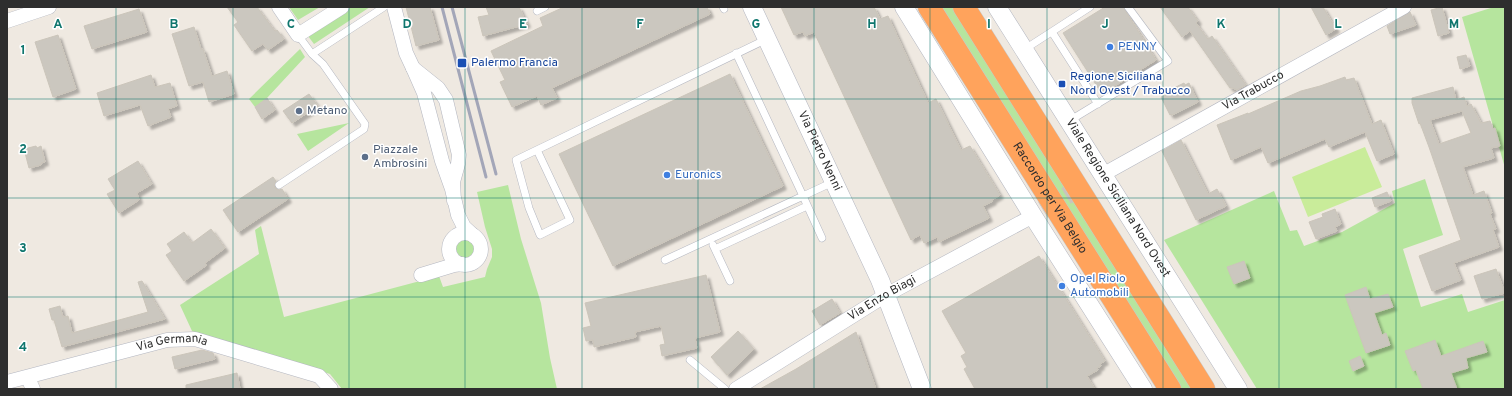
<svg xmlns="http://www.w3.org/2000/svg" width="1512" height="396" font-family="Overpass,sans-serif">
	<defs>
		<filter id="shadow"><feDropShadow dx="3.5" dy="3.5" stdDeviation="1" flood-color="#0004"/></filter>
	</defs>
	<rect width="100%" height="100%" fill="#efe9e1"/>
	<path fill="#b6e59e" d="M289,7H320L298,20Z
		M351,7H370L314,44L308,36Z
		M940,7H956L1195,389H1179Z
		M1494,7H1505V168L1462,17Z
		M300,49L305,57L267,98L255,107L249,99Z
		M349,123L308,151L297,134Z
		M1425,179L1443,235L1403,249L1421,307L1462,294L1468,312L1505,300V389H1257L1164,240L1274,191L1290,231L1297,230L1304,246L1342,232L1395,203L1392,191Z
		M508,185L521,239L541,303L550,358L557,389H342L330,374L192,331L180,305L259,254L255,230L261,226L284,317L439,276L443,287L485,277L487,269L492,257V249L485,227L477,192Z
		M456 249a9 9 0 1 1 18 0a9 9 0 1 1-18 0Z"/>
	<path fill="#c9ec9a" d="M1365,147L1382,187L1308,217L1292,177Z"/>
	<path fill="#cbc7bf" stroke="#cbc5ba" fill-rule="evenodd" filter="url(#shadow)" d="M227,7H257L275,31L277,30L284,39L268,50L263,44L252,51L234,25L238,22Z
		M406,7H430L439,40L416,46Z
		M486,7H519L527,24L483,36L478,17L489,15Z
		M564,7H707L710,14L552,88L557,98L541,105L537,96L512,107L500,82L505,80L491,51L543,26L540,18Z
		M781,7H874L880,19L888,16L928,103L936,99L961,150L970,146L1000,195L992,200L993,201L983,206L989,218L939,242L937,237L924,243L920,235L911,240L814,32L805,36L803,32L794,35Z
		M1105,7H1123L1156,60L1102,94L1063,33Z
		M1160,7H1188L1198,21L1196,23L1208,39L1212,36L1246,85L1237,90L1233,88H1230L1190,31L1182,37Z
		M1311,7H1323L1336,29L1326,35Z
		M1442,7L1449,33L1438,36L1431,10Z
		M139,9L147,32L92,49L84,26Z
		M1410,12L1416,25L1390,34L1387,26Z
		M194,27L201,49H203L212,76L227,71L234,94L209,102L203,82L189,86L172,34Z
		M58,35L76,89L53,97L35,42Z
		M1466,55L1470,66L1460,69L1457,57Z
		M730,74L783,186L613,266L559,154Z
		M151,75L155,87L170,83L177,106L168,109L171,117L148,126L140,105L104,116L97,93Z
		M1345,77L1346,80L1354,78L1372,124L1381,120L1394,154L1377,161L1365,132L1329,147L1325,139L1268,163L1261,147L1231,160L1217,125L1248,113V114L1301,91L1320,86Z
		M1184,83L1185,85L1189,83L1198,102L1172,115L1171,114L1170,115L1161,97L1173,91L1172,89Z
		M1453,87L1456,100L1464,97L1467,106L1471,104L1481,123L1490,121L1493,129L1495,128L1500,146L1491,148L1494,158L1463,167L1473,195L1484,191L1492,213L1490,214L1496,229L1493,230L1499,247L1454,263L1461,280L1432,291L1419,256L1461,240L1429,147L1420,123L1419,124L1412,103V98ZM1462,111L1471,133L1439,144L1430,120Z
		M309,94L318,106L292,123L283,111Z
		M267,98L275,110L262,119L255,107Z
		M1181,140L1208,194L1217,189L1226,206L1196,220L1162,151Z
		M36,146L37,148L41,146L45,162L41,163V165L29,168L24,149Z
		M138,161L152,184L137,193L139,200L119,213L107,194L115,190L108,179Z
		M273,177L276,181L274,185L275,188L279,190L282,189L288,199L238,232L223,210Z
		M1387,192L1391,201L1375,207L1372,198Z
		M1335,209L1341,224L1335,227L1337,231L1316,239L1309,222L1323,217L1322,214Z
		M211,229L225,248L205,263L207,265L184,281L166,255L172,251L167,244L184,232L192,243Z
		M1039,256L1105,361L1100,364L1101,366L1097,368L1098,370L1087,376L1095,389H975L964,369L967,367L961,356L966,353L942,311Z
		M1244,261L1250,278L1234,284L1227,267Z
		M1496,269L1505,293L1482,299L1474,276Z
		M706,275L720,332L695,338L697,348L662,356L660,345L665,344L661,326L635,332L636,337L594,347L593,340L586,341L583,328L591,326L585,303Z
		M142,281L165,319L62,347L54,320H52L49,309L60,306L63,317L68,316L72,333L148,312L138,282Z
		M1366,287L1370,299L1388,294L1393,307L1374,313L1382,335L1386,333L1390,345L1366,353L1345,295Z
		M832,299L840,313L820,325L812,311Z
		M738,331L754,349L727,375L711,357Z
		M856,332L876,389H760L796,369Z
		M1435,340L1441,356L1483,341L1487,352L1466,358L1468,368L1451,373L1457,389H1423L1416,370L1413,371L1405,351Z
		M202,350L213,353L215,359L175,369L172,357Z
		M1360,356L1364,366L1353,371L1349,361Z
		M237,373L240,389H186V385Z"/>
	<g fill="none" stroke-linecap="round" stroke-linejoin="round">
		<path stroke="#c8c4bd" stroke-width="18" stroke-dasharray="18 9" stroke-linecap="butt" d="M1043,210L1089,182"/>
		<g stroke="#b4b7c1" stroke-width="8">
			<path id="service" d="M723,7L724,9
				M537,11L545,7
				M1052,32L1098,104
				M298,35L312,54
				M1025,49L1090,7
				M736,53L803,196L833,182
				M1069,121L1168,61L1128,7
				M537,150L570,220L540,235L529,208L516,160L767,39
				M279,185L364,129L365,124L323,64L312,54L384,7
				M713,245L730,281
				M715,249L807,206
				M665,260L803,196L822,238
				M690,360L725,389"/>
		</g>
		<g stroke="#b4b7c1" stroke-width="15">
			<g id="minor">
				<path d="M279,7L298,35L342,7"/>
				<path d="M394,7L406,53L413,68"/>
				<path d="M7,21L49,7"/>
				<path id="s1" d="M1102,175L1404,7"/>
				<path d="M454,201L453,182L458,164L459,155L446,100L438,88L413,68L424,93L442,161L452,189L458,215L464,227L475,237"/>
				<circle cx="465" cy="249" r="16"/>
				<path d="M421,275L454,265L462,264"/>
				<path d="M28,378L33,389"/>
				<path id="s2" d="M7,382L167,340L195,339L319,376L331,389"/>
				<path id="s3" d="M736,389L886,295L1033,216"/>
			</g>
		</g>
		<g stroke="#b4b7c1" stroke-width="19">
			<g id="tertiary">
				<path id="s4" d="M752,7L880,280L922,389"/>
				<path d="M904,7L1033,216L1143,389"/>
				<path id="s5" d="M997,7L1238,389"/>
			</g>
		</g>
		<g stroke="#c9c9c9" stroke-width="23">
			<g id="motorway">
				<path id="s6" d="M929,7L1170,389"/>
				<path d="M964,7L1204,389"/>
			</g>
		</g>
		<use href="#service" stroke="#fff" stroke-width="7"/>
		<use href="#minor" stroke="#fff" stroke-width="14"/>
		<use href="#tertiary" stroke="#fff" stroke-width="18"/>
		<use href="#motorway" stroke="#ffa35c" stroke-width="22"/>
		<path stroke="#a3a6b8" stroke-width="3" d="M442,7L486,177
			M452,7L496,174"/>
	</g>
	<path fill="none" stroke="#0f766e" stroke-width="1" stroke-opacity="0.55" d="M116,7V389M233,7V389M349,7V389M465,7V389M582,7V389M698,7V389M814,7V389M930,7V389M1047,7V389M1163,7V389M1279,7V389M1396,7V389M7,99H1505M7,198H1505M7,297H1505"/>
	<g fill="#3f7fe0" stroke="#fff" stroke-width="1.5">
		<circle cx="1110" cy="47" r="4"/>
		<circle cx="667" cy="175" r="4"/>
		<circle cx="1062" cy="286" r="4"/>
	</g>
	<g fill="#1a4fb4" stroke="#fff" stroke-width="1.5">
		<rect x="457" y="58" width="10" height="10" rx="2"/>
		<rect x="1058" y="80" width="8" height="8" rx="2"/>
	</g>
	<g fill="#5c6f8a" stroke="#fff" stroke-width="1.5">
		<circle cx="299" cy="111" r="4"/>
		<circle cx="365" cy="157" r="4"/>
	</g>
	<g text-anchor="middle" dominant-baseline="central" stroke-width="3" stroke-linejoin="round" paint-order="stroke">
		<g font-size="12" fill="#366cbe" stroke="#fff" text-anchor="start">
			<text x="1118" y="47">PENNY</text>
			<text x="675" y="175">Euronics</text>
			<text x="1070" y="279">Opel Riolo<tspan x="1070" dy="14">Automobili</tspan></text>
		</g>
		<g font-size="12" fill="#164399" stroke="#fff" text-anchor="start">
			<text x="471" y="63">Palermo Francia</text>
			<text x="1070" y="77">Regione Siciliana<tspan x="1070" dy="14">Nord Ovest / Trabucco</tspan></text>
		</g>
		<g font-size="12" fill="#2e2e2e" stroke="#fff">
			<text stroke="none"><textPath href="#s1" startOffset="173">Via Trabucco</textPath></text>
			<text stroke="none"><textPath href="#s4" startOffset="159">Via Pietro Nenni</textPath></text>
			<text stroke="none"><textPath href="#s6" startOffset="226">Raccordo per Via Belgio</textPath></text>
			<text stroke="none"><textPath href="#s5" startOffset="226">Viale Regione Siciliana Nord Ovest</textPath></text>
			<text stroke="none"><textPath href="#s3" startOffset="172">Via Enzo Biagi</textPath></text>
			<text stroke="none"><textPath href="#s2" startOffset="170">Via Germania</textPath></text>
		</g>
		<g font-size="12" fill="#4e5e75" stroke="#fff" text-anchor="start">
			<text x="307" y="111">Metano</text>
			<text x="373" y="150">Piazzale<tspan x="373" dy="14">Ambrosini</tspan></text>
		</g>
	</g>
	<g font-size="13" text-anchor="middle" font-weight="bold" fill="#0f766e" stroke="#fff" stroke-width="3" stroke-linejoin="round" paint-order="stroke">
		<text x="58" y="28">A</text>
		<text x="174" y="28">B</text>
		<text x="291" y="28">C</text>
		<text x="407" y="28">D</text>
		<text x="523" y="28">E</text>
		<text x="640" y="28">F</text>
		<text x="756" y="28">G</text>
		<text x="872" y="28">H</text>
		<text x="989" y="28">I</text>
		<text x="1105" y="28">J</text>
		<text x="1221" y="28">K</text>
		<text x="1338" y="28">L</text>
		<text x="1454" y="28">M</text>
		<text x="23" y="54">1</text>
		<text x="23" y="153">2</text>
		<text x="23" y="252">3</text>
		<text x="23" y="351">4</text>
	</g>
	<rect width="1512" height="396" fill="none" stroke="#2e2e2e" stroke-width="16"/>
</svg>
